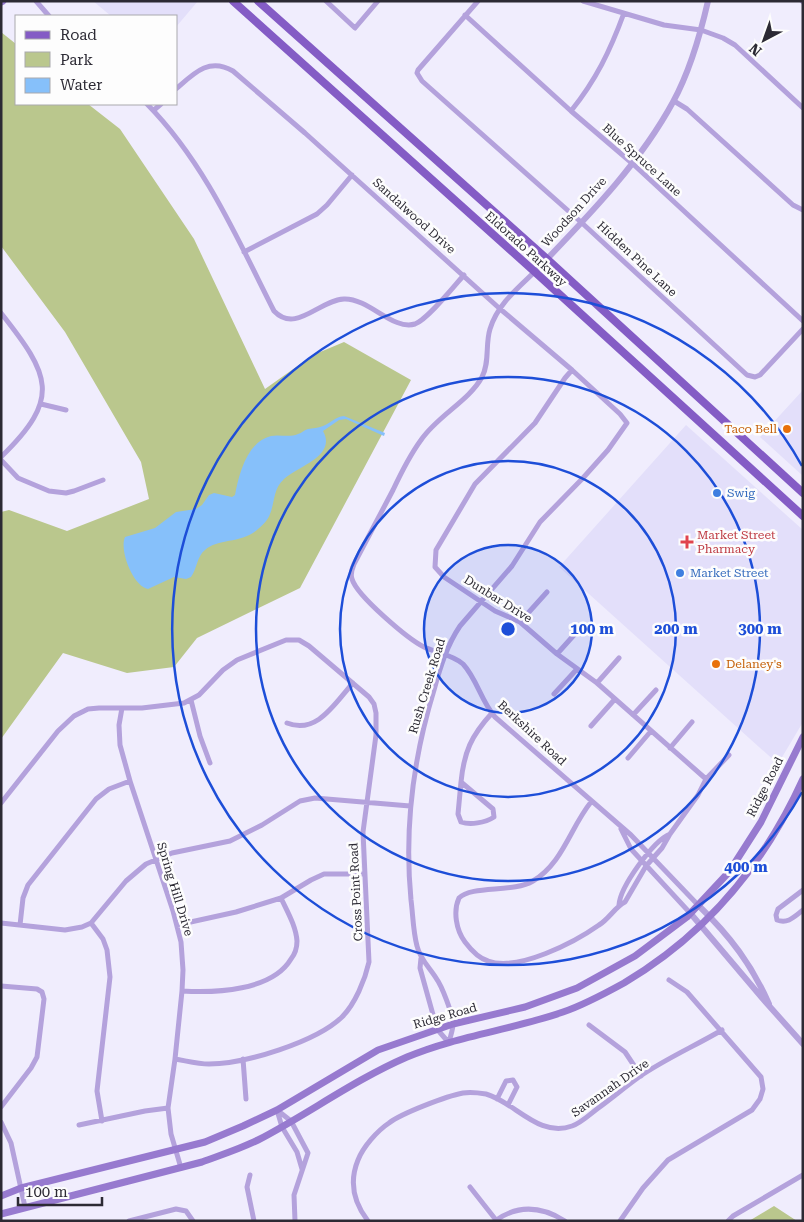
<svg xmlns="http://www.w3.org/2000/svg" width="804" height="1222" font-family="'Roboto Serif',serif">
	<rect width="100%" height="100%" fill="#f0edfd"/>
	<path fill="#e3dffa" d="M93,1H198L176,27V16H111Z
		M803,390V476L760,437Z
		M686,425L803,530V722L778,764L559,567Z"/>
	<path fill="#bac78d" d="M1,32L16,44V104H88L120,129L194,239L265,389L313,355L344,342L411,380L300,588L197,638L174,667L127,673L63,653L1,739V512L9,510L67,531L149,499L141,462L65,332L1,246Z
		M774,1206L797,1221H749Z"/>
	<path fill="#86c0fa" d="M344,416L385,433L384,436L346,419L339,420L323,431C337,456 298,466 284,479C273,489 275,502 270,514C268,520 263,525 258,529C242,544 218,538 205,550C197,556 197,569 191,577L186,579L174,577L148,589C133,586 119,550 125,537L155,528L176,512L196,509L202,505L209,495L214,493L232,497L235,495C239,474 247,442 271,436C280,434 289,438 298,434C302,433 304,430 308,429C313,428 318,428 323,426C331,423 335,417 344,416Z"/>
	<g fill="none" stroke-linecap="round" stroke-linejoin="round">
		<path stroke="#b4a2dc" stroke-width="5" d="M36,1L49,16
			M326,1L355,28L378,1
			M478,1L418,70L417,73L422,81L582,223L747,375L755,377L760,375L803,329
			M583,1L664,25L701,30L723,38L735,45L803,108
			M802,1L803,2
			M465,15L571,111L633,164L803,321
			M176,89C194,73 209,57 233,71L305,133L499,308L572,370L620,414L627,423L608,450L583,478L540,522L512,566L460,626C447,645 440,668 434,690C413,759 404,828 411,900C413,915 413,931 417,946C420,959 429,967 436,978C442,986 453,1015 453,1024C453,1030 450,1037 449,1043
			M674,101L687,109L793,205L803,210
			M147,104C205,163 237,238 274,311C296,334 319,300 344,299C369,298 393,331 415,324C428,319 454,286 464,275
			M154,110L161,104
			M571,111C596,80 610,51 624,13
			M244,252L317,214L327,205L352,175
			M547,259C527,282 499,299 490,329C485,345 490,362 482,377C469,401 437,416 421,440C410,455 401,473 393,490C380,515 367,539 354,564C352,569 350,574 352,579C357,596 408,639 424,647C437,653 453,655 463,664C477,679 481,701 495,717L631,835L699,906
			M1,313C50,375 62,398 1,457
			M572,370L565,378L535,423L475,484L436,550L435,567L444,577L495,611L520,622L557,654L597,683L706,779L698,795L670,834L662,848L646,866L625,902C615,907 609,919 599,925C575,942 518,972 488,961C478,958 471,950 465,942C456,930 453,911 459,898C472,885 513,893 533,881C563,863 570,828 591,802
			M41,404L66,410
			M1,460L18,478L49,491L66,493L74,491L103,480
			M520,622L547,592
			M557,654L583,625
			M597,683L619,658
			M554,694L577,669
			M191,700L200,736L210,763
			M122,708L119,725L120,745L130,781L173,911L181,942L183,970L182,991L175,1059L168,1108L171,1134L181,1168
			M633,715L656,690
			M287,723C317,735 335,703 353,683
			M591,726L615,699
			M670,748L692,722
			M628,758L651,731
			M706,779L729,755
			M461,782L493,809L494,817C485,823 470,825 461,822L458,814Z
			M461,782C464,752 471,736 492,713
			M1,803L58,731L74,716L88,709L99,708H142L184,703L199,695L223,670L237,660L286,640H299L309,646L369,697L374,704L376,713V735L363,832L369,962C365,980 355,1004 342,1017C316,1042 245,1064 209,1064C198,1064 187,1061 175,1059
			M621,829L631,849L691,914
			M803,890L778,909L776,915L777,920C788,924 794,917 803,910
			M619,905C620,887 653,841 670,834
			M1,923L65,930L82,927L91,923L126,881L146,864L172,853L230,841L262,825L300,801L315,798L410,806
			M91,923L103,939L107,950L110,977L97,1091L102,1121
			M20,925L23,898L28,885L96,799L109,789L130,781
			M177,925L236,912L281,898L311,880L324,874H365
			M421,958L420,968L437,1029L449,1043
			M1,986L37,989L42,992L44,999L37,1057L31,1068L1,1107
			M182,991C215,993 272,991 291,959C295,954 297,947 297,941C296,926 287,911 281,898
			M589,1025L625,1052L641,1076
			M243,1059L246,1099
			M497,1099L506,1081L513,1080L517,1087L508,1105
			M277,1110L291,1121L308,1153L294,1195L295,1221
			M277,1110L282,1127L297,1152L302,1169
			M1,1122L11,1143L25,1207
			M79,1125L145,1111L168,1108
			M250,1175L247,1187L254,1221
			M470,1187L496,1220
			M129,1221L176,1209L186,1211L193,1221
			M368,1221C354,1203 349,1182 358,1160C363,1147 377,1131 389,1123C402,1113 447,1096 463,1093C469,1092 480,1093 486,1094C515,1102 538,1138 572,1126C581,1123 589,1115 597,1109C611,1099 625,1087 639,1077C665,1059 695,1046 722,1030
			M495,1221C518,1204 541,1206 565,1221
			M620,1221L643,1188L668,1160L752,1110L760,1099L763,1089L761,1077L687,992L669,980
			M728,1221L733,1216L803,1175"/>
		<path stroke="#b4a2dc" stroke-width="6" d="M547,259C593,211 641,161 673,102C690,71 700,36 708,1
			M699,906C730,936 752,965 769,1004
			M691,914L763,999L803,1044"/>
		<path stroke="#977acf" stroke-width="7" d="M1,2L3,1
			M1,1196L21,1188L205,1142L243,1126L277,1110L378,1050L453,1024L525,1007L577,988L635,956L687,917L729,872L761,822L803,737
			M1,1214L202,1162C221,1155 240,1149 258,1140C308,1114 354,1080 407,1057C457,1036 511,1030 563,1012C584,1005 604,994 624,983C705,935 764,865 803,779"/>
		<path stroke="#845cc5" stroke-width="8" d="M233,1L535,272L803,516
			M258,1L547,259L803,493"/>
	</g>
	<circle cx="508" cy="629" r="84" fill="#1d4ed8" fill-opacity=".12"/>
	<g fill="none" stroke="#1d4ed8" stroke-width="2.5">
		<circle cx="508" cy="629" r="84"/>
		<circle cx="508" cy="629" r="168"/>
		<circle cx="508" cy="629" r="252"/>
		<path d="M802 792A336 336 0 1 1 802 466"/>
	</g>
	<g fill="#e8710a" stroke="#fdfdfd" stroke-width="2">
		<circle cx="787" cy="429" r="5"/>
		<circle cx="716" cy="664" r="5"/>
	</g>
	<g fill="#3f7fe0" stroke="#fdfdfd" stroke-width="2">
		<circle cx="717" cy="493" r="5"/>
		<circle cx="680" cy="573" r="5"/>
	</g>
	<path fill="#e0444e" stroke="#fdfdfd" stroke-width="2" d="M684.5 534.5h5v5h5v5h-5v5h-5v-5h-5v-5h5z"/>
	<g text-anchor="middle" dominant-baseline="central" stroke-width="5" stroke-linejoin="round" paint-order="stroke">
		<g font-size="12" fill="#2c2a34" stroke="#fdfdfd">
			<text transform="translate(642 160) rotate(42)">Blue Spruce Lane</text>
			<text transform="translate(574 212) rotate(-48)">Woodson Drive</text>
			<text transform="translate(414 216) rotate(42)">Sandalwood Drive</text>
			<text transform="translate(526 249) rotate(42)">Eldorado Parkway</text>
			<text transform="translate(637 259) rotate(43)">Hidden Pine Lane</text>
			<text transform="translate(498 599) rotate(32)">Dunbar Drive</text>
			<text transform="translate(427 686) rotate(-73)">Rush Creek Road</text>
			<text transform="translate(532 733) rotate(43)">Berkshire Road</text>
			<text transform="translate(765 787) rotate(-63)">Ridge Road</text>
			<text transform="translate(175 889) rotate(73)">Spring Hill Drive</text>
			<text transform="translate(356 892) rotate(-93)">Cross Point Road</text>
			<text transform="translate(445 1016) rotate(-16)">Ridge Road</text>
			<text transform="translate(610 1088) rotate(-35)">Savannah Drive</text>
		</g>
		<g font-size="12" fill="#c56008" stroke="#fdfdfd" text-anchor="end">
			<text x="777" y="429">Taco Bell</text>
			<text x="726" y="664" text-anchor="start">Delaney's</text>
		</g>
		<g font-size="12" fill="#366cbe" stroke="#fdfdfd" text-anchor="start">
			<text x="727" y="493">Swig</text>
			<text x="690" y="573">Market Street</text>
		</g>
		<g font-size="12" fill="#be3a42" stroke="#fdfdfd" text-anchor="start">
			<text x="697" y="535">Market Street<tspan x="697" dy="14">Pharmacy</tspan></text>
		</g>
	</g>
	<circle cx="508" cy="629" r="8" fill="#1d4ed8" stroke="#fdfdfd" stroke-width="2.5"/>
	<g font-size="15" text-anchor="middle" font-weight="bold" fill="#1d4ed8" stroke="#fdfdfd" stroke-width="5" stroke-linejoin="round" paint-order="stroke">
		<text x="592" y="634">100 m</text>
		<text x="676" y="634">200 m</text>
		<text x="760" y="634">300 m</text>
		<text x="746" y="872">400 m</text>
	</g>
	<rect width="804" height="1222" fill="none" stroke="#2c2a34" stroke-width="5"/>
	<rect x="15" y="15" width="162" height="90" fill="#fdfdfd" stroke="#a9a9ad"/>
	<rect x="25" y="31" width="25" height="8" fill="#845cc5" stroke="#a9a9ad"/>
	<text x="60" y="40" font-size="15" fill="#2c2a34">Road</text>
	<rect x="25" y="52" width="25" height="15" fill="#bac78d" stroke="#a9a9ad"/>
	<text x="60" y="65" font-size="15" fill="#2c2a34">Park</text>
	<rect x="25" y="78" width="25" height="15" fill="#86c0fa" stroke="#a9a9ad"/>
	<text x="60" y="90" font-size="15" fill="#2c2a34">Water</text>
	<g transform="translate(764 40) rotate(221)" stroke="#fdfdfd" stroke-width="4" paint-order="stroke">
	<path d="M0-4L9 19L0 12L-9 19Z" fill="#2c2a34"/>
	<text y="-8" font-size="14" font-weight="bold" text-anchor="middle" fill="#2c2a34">N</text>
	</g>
	<path d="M18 1197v8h84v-8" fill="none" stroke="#2c2a34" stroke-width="2.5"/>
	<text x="25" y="1197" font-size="15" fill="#2c2a34" stroke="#fdfdfd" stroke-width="4" paint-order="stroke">100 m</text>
</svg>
